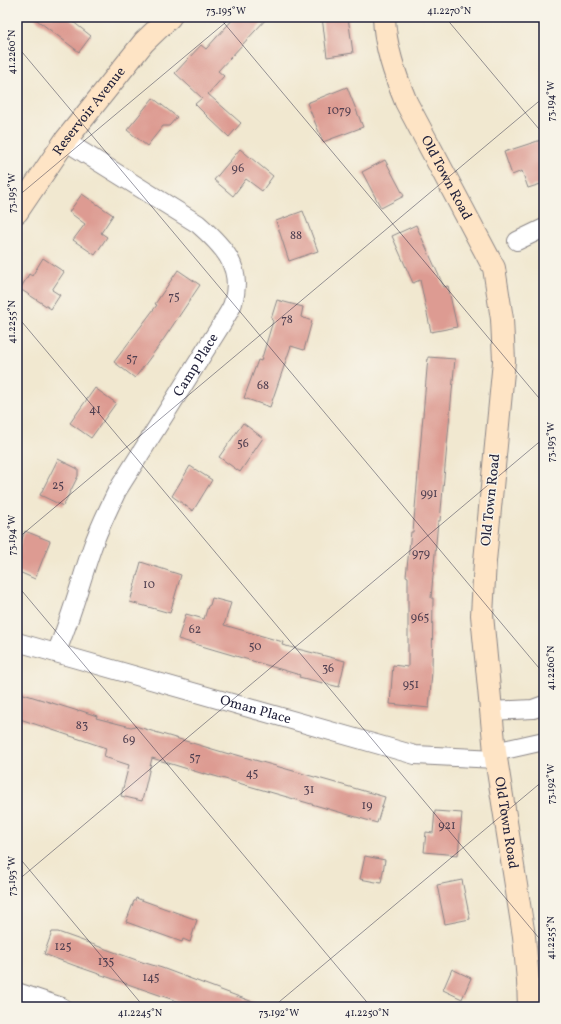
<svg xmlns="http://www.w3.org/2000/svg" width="561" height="1024" font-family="Vollkorn,serif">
	<rect width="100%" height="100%" fill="#f7f3e8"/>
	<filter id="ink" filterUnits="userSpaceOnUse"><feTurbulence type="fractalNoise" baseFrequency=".025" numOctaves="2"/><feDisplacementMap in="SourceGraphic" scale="8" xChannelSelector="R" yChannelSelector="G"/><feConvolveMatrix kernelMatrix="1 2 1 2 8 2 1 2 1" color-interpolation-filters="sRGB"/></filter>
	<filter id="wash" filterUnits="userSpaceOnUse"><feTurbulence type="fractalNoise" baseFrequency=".012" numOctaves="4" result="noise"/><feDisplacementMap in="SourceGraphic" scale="16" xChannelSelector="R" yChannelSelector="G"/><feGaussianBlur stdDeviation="0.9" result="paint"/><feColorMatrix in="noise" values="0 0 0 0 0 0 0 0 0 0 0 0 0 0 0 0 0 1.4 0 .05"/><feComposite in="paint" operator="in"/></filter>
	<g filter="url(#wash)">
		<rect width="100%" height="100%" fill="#f1e8d0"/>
		<g id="blocks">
			<path fill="#dd9b92" d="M33,17H67L91,36L79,52Z
				M235,17H268L218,71L224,76L208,94L241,123L229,137L209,118L195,104L202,98L175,73L201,45L206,49Z
				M322,17H348L353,53L327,57Z
				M347,87L363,127L323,142L307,103Z
				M153,98L177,117L169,126H163L147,146L127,130Z
				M544,139V183L528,188L522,171L512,175L504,152Z
				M240,149L273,176L262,191L246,179L233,196L214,180Z
				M385,160L404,196L381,208L362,172Z
				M82,194L113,215L101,233L107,237L95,255L73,240L85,224L69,212Z
				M303,211L318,251L289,261L276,221Z
				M416,225L444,287L448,286L457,327L431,332L420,280L413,283L392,236Z
				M43,258L64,272L52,290L60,295L51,309L20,289L29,274L32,276Z
				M178,270L200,285L161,343L135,378L114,362L157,305L155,304Z
				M277,300L303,307L301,317L312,321L304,350L291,346L270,407L244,398L258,360L261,361L273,321L271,319Z
				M428,357L455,359L440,521H438L431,598H433L432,672L429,708L390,704L393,665L408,667V577L406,576L411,532H413Z
				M95,388L116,403L91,438L70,423Z
				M243,423L263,438L240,472L219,457Z
				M58,459L78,469V476L63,506L40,495Z
				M190,466L212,480L193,511L172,496Z
				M25,531L50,541L35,579L17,571V552Z
				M141,562L181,575L170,613L130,602Z
				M212,598L231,603L224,625L283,642L282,645L345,661L339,687L299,677L300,675L178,639L186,614L204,619L208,606L210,605Z
				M17,692L78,711L79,710L97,716L96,718L131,727L135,726L229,754L230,753L385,797L377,823L204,773V774L152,758L142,801L121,796L129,765L104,757L106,748L17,718Z
				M435,811L462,813L458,855L424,852L426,832L433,833Z
				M365,856L385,860L381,883L360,879Z
				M462,880L470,919L445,924L437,885Z
				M136,898L197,920L190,942L183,939L182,942L126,922L134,901H135Z
				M52,932H58L142,962L162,968L261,1005L260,1007H194L73,965L44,954Z
				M452,969L471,978L462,999L443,990Z"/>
		</g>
	</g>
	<g filter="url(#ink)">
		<use href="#blocks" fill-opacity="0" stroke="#8a8586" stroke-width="1"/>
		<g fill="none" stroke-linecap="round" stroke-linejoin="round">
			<g stroke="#8a8586" stroke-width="20">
				<g id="street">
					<path d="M517,241L544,228"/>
					<path id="s1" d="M17,642L415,755L496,759"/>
					<path id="s2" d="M56,653C71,619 80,583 92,548C99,528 108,510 117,491L223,322C226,316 231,310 233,303C244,267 223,246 198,224L65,141"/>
					<path d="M490,711L533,709L544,705"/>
					<path d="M495,752L544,741"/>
					<path d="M17,992L62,1007"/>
				</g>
			</g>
			<g stroke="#8a8586" stroke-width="24">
				<g id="secondary">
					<path id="s3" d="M384,17C385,47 395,75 406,102L494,268L502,319L504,361L485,561L482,615L495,752L524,936L528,981L529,1007"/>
					<path id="s4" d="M17,212L65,141L144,42L170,17"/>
				</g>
			</g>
			<use href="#street" stroke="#fff" stroke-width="18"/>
			<use href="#secondary" stroke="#fee4c5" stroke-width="22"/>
		</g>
	</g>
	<path fill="none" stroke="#22223b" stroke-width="1" stroke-opacity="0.45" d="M219,17L544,404M445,17L544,135M17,46L544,674M17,197L232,17M17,316L544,944M17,539L544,97M17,585L371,1007M17,855L144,1007M17,881L544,438M273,1007L544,780"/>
	<g text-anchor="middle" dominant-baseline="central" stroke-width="3" stroke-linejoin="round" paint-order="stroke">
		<g font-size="12" fill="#514051">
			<text x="339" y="111">1079</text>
			<text x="238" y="169">96</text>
			<text x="296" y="236">88</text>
			<text x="174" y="297">75</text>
			<text x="287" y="320">78</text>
			<text x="132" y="359">57</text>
			<text x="263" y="386">68</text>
			<text x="95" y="410">41</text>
			<text x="243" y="444">56</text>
			<text x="58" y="486">25</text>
			<text x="429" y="494">991</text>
			<text x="421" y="554">979</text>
			<text x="149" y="585">10</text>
			<text x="420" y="618">965</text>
			<text x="195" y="630">62</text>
			<text x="255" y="647">50</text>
			<text x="328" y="669">36</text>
			<text x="411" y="685">951</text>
			<text x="82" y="726">83</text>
			<text x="129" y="740">69</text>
			<text x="195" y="758">57</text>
			<text x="252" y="774">45</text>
			<text x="309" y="790">31</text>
			<text x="367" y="806">19</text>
			<text x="447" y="826">921</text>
			<text x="63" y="947">125</text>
			<text x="106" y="962">135</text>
			<text x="151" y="978">145</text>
		</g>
		<g font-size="14" fill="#22223b" stroke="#f7f3e8">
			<text stroke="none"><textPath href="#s4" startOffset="124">Reservoir Avenue</textPath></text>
			<text stroke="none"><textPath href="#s3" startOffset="174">Old Town Road</textPath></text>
			<text stroke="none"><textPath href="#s2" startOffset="322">Camp Place</textPath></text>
			<text transform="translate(491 500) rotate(-84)">Old Town Road</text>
			<text stroke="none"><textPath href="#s1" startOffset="248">Oman Place</textPath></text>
			<text stroke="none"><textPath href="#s3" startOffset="834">Old Town Road</textPath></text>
		</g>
	</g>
	<rect width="561" height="1024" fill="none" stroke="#f7f3e8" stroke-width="44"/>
	<rect x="22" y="22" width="517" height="980" fill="none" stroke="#22223b" stroke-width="1.5"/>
	<g font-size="10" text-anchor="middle" fill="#22223b">
		<text x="226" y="14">73.195°W</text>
		<text x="449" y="14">41.2270°N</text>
		<text transform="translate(11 52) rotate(-90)" y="4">41.2260°N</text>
		<text transform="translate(550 101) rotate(-90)" y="4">73.194°W</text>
		<text transform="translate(11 193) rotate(-90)" y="4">73.195°W</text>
		<text transform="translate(11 322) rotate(-90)" y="4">41.2255°N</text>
		<text transform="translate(550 442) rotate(-90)" y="4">73.193°W</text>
		<text transform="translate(11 535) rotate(-90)" y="4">73.194°W</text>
		<text transform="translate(550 668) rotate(-90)" y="4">41.2260°N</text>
		<text transform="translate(550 784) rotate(-90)" y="4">73.192°W</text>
		<text transform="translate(11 876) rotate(-90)" y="4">73.193°W</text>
		<text transform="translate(550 938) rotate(-90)" y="4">41.2255°N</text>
		<text x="140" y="1016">41.2245°N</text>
		<text x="279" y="1016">73.192°W</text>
		<text x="367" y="1016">41.2250°N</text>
	</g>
</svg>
